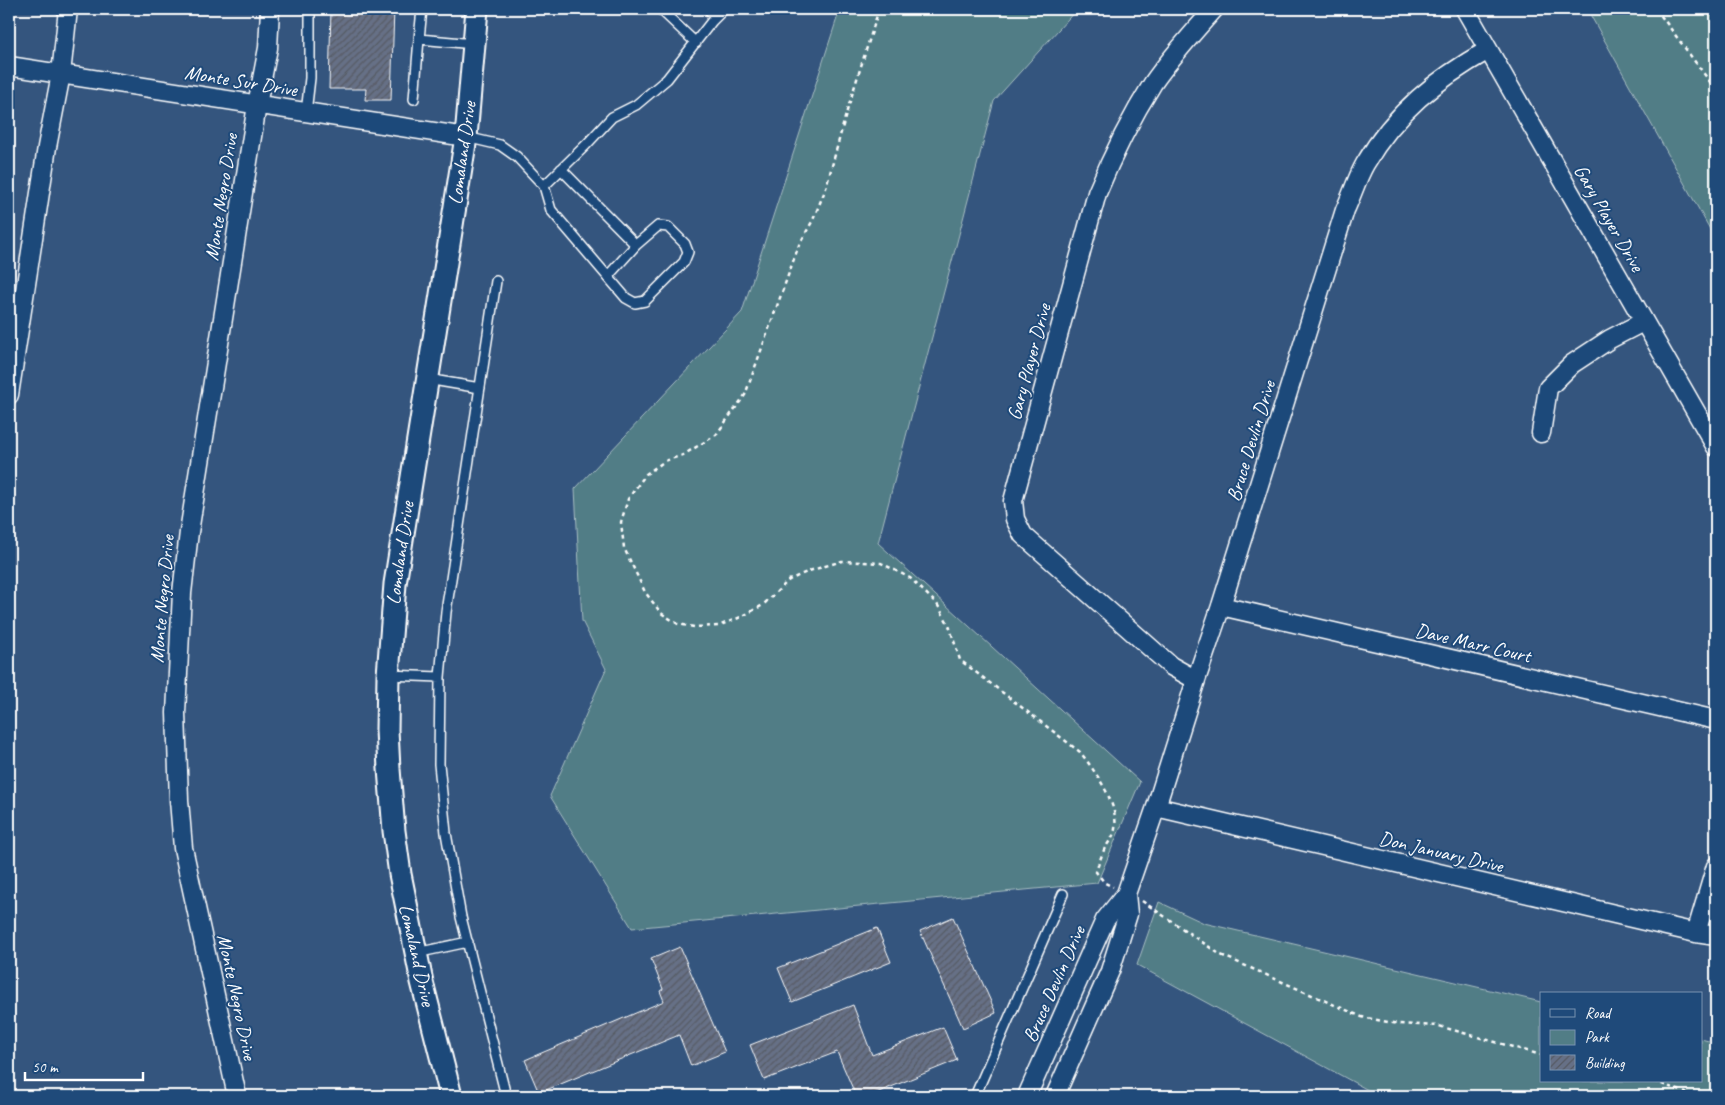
<svg xmlns="http://www.w3.org/2000/svg" width="1725" height="1105" font-family="Caveat,sans-serif">
	<defs>
		<pattern id="building-hatch" width="6" height="6" patternUnits="userSpaceOnUse" patternTransform="scale(1.25)"><rect width="6" height="6" fill="#667086"/><path d="M-1 1l2-2M0 6l6-6M5 7l2-2" fill="none" stroke="#565a63"/></pattern>
	</defs>
	<rect width="100%" height="100%" fill="#34557e"/>
	<filter id="ink" filterUnits="userSpaceOnUse"><feTurbulence type="fractalNoise" baseFrequency=".02" numOctaves="2"/><feDisplacementMap in="SourceGraphic" scale="10" xChannelSelector="R" yChannelSelector="G"/><feConvolveMatrix kernelMatrix="1 2 1 2 8 2 1 2 1" color-interpolation-filters="sRGB"/></filter>
	<g filter="url(#ink)">
		<path fill="#517d86" stroke="#a8bec2" d="M840,9H1077L994,101L878,543L1140,782L1097,883L632,928L550,796L606,669L582,621L575,489L742,312Z
			M1587,9H1716V240Z
			M1159,902L1204,923L1541,1002V1081H1701V1039L1716,1043V1096H1379L1137,965Z"/>
		<path fill="url(#building-hatch)" stroke="#fff" d="M331,9H394L391,100H365L366,89H329Z
			M953,917L996,1013L963,1028L920,931Z
			M877,928L891,962L792,1002L778,968Z
			M680,947L725,1052L691,1066L679,1035L539,1093L525,1060L664,1001L660,991L663,989L651,959Z
			M853,1005L872,1055L943,1027L957,1060L869,1096H856L837,1052L764,1080L750,1045Z"/>
		<g fill="none" stroke-linecap="round" stroke-linejoin="round">
			<g stroke="#fff" stroke-width="12">
				<path id="service" d="M422,9L419,39L474,44
					M660,9L696,43
					M708,9L716,17
					M414,99L419,39
					M306,113L310,78V9
					M466,137L500,145L517,157L544,186L586,145L612,117L636,105L667,79L712,21L724,9
					M544,186L551,210L626,298L635,303L645,301L684,262L688,252L685,244L668,227L658,226L636,245L561,169
					M608,276L636,245
					M496,281L446,612L440,677L439,764L446,833L461,917L506,1096
					M427,379L480,388
					M388,675L440,677
					M416,953L468,942
					M975,1096L1063,894"/>
			</g>
			<g stroke="#fff" stroke-width="21">
				<path id="minor" d="M1465,9L1716,447
					M9,66L466,137
					M9,395L47,147L61,74L68,9
					M1541,433L1548,388L1572,364L1610,339L1643,322
					M1221,606L1716,720
					M1196,680L1171,666L1023,535L1015,519L1013,501L1097,193C1113,154 1131,118 1153,83C1171,57 1193,33 1214,9
					M1156,807L1696,933L1716,936
					M1696,933L1716,866
					M237,1096L183,848L179,800L176,713L182,593L189,532L257,105L268,48L270,9
					M1027,1096L1105,920L1126,894L1156,807L1196,680L1221,606L1345,210C1352,195 1357,178 1365,164C1395,112 1437,79 1488,50
					M1055,1096L1110,971L1128,914L1126,894"/>
			</g>
			<g stroke="#fff" stroke-width="25">
				<path id="tertiary" d="M451,1096L422,982L400,874L394,831L389,769L387,730L388,675L395,584L466,137L477,9"/>
			</g>
			<path stroke="#fff" stroke-width="2.5" stroke-dasharray="4 4" stroke-linecap="butt" d="M879,9L846,114L826,188L813,220L799,245L745,395L716,435L683,455L665,461L646,474L628,499L621,522L624,548L645,592L661,613L678,624L694,627L718,626L741,617L763,605L789,580L809,571L842,561L881,563L910,578L937,604L949,625L960,660L1080,752C1095,771 1122,808 1114,833C1112,839 1107,844 1104,850C1101,857 1098,865 1096,872L1105,883L1113,887
				M1656,9L1716,90
				M1142,901L1221,955L1362,1017L1398,1024L1439,1026L1541,1055
				M1654,1081L1694,1096"/>
			<use href="#service" stroke="#1f4a7a" stroke-width="9"/>
			<use href="#minor" stroke="#1f4a7a" stroke-width="18"/>
			<use href="#tertiary" stroke="#1f4a7a" stroke-width="21"/>
		</g>
	</g>
	<g text-anchor="middle" dominant-baseline="central" stroke-width="4" stroke-linejoin="round" paint-order="stroke">
		<g font-size="20" fill="#fff" stroke="#1f4a7a">
			<text transform="translate(241 81) rotate(9)">Monte Sur Drive</text>
			<text transform="translate(462 153) rotate(-82)">Lomaland Drive</text>
			<text transform="translate(221 197) rotate(-81)">Monte Negro Drive</text>
			<text transform="translate(1609 218) rotate(60)">Gary Player Drive</text>
			<text transform="translate(1029 362) rotate(-75)">Gary Player Drive</text>
			<text transform="translate(1251 441) rotate(-73)">Bruce Devlin Drive</text>
			<text transform="translate(400 553) rotate(-82)">Lomaland Drive</text>
			<text transform="translate(162 599) rotate(-85)">Monte Negro Drive</text>
			<text transform="translate(1473 643) rotate(13)">Dave Marr Court</text>
			<text transform="translate(1441 852) rotate(13)">Don January Drive</text>
			<text transform="translate(417 955) rotate(77)">Lomaland Drive</text>
			<text transform="translate(1054 984) rotate(-66)">Bruce Devlin Drive</text>
			<text transform="translate(237 997) rotate(78)">Monte Negro Drive</text>
		</g>
	</g>
	<rect width="1725" height="1105" fill="none" stroke="#1f4a7a" stroke-width="30"/>
	<rect x="15" y="15" width="1695" height="1075" fill="none" stroke="#fff" stroke-width="2" filter="url(#ink)"/>
	<rect x="1540" y="992" width="162" height="90" fill="#1f4a7a" stroke="#7992af"/>
	<rect x="1550" y="1009" width="25" height="8" fill="#1f4a7a" stroke="#7992af"/>
	<text x="1585" y="1018" font-size="15" fill="#ffffff">Road</text>
	<rect x="1550" y="1030" width="25" height="15" fill="#517d86" stroke="#7992af"/>
	<text x="1585" y="1042" font-size="15" fill="#ffffff">Park</text>
	<rect x="1550" y="1055" width="25" height="15" fill="url(#building-hatch)" stroke="#7992af"/>
	<text x="1585" y="1068" font-size="15" fill="#ffffff">Building</text>
	<path d="M25 1072v8h118v-8" fill="none" stroke="#ffffff" stroke-width="2.5"/>
	<text x="32" y="1072" font-size="15" fill="#ffffff" stroke="#1f4a7a" stroke-width="4" paint-order="stroke">50 m</text>
</svg>
